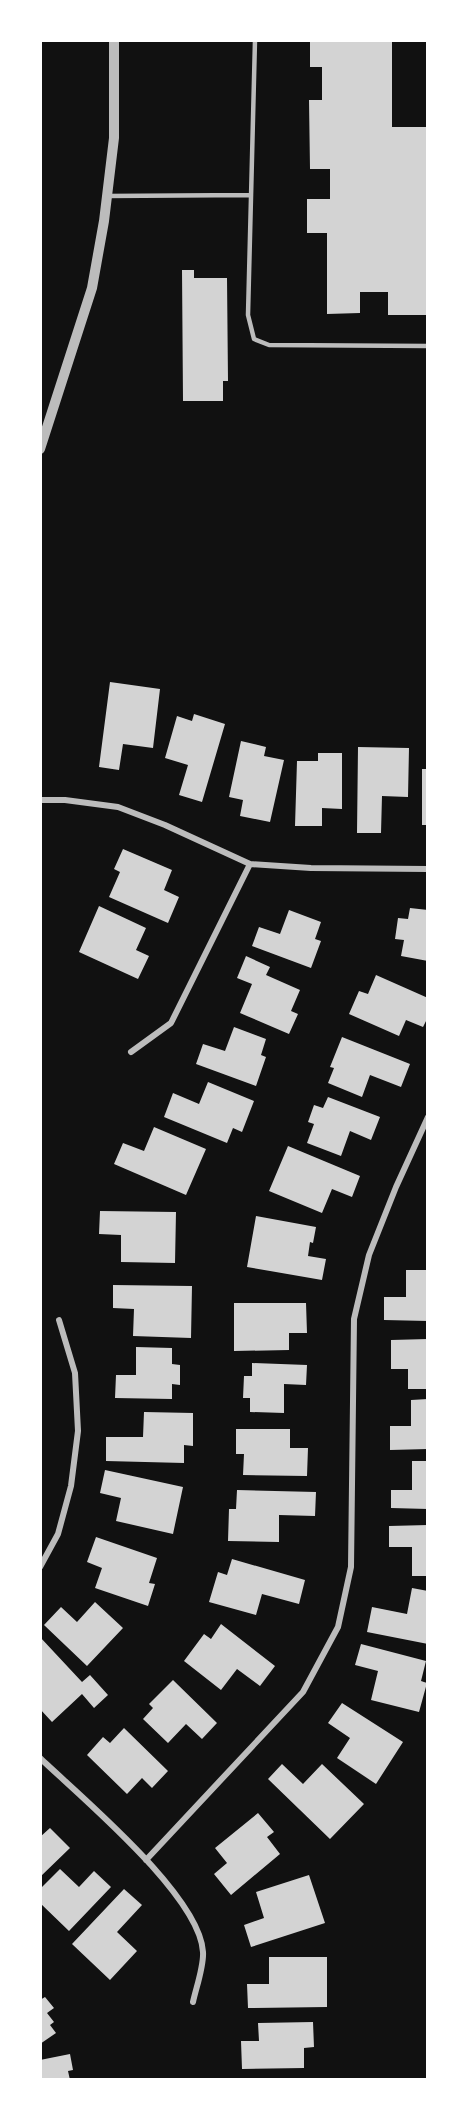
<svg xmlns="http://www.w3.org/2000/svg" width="468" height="2120" font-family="Manrope,sans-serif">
	<rect width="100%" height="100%" fill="#111"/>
	<path fill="#d3d3d3" d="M310,40H392V127H428V315H388V292H360V313L327,314V233H307V199H330V169H310L309,100H322V67H310Z
		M182,270H194V278H227L228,381H223V401H183Z
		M110,682L160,689L153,748L123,744L119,770L99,767Z
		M194,714L225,724L202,802L179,795L188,765L165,758L177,716L192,721Z
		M241,741L266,747L264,756L284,760L270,822L240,816L243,800L229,797Z
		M358,747L409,748L408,797L382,796L381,833H357Z
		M318,753H342V809L322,808V826H295L297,761H318Z
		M422,769H428V825H422Z
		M123,849L172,870L164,890L179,897L168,923L109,897L120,872L114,869Z
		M99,906L146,928L136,950L149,956L138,979L79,952Z
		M410,908L428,910V961L401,956L404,940L395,939L398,918L408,919Z
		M289,910L321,922L315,939L321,941L311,968L252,946L259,927L280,934Z
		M246,956L270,967L266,975L300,990L291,1011L298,1014L289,1034L240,1013L252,984L237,978Z
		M376,975L428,998V1017L423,1027L406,1020L399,1036L349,1014L359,991L368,994Z
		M234,1027L266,1039L261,1055L266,1057L256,1086L196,1064L203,1044L225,1051Z
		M342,1037L410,1064L401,1087L370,1075L362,1097L328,1083L334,1068L330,1067Z
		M208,1082L254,1101L242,1132L233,1128L227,1143L164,1117L173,1093L199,1104Z
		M328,1097L380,1117L371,1140L350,1131L341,1156L307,1143L314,1124L308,1122L314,1105L323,1108Z
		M154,1127L206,1149L186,1195L114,1164L123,1143L144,1151Z
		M288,1146L360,1176L352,1197L332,1189L322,1213L269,1191Z
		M100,1211L176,1212L175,1263L121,1262V1235L99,1234Z
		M256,1216L316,1227L313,1243L310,1242L308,1256L326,1259L322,1280L247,1267Z
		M406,1270H428V1321L384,1320V1297H406Z
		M113,1285L192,1286L191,1338L133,1336L134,1309L113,1308Z
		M234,1303H306L307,1333H289V1350L234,1351Z
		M428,1339V1389H408V1369H391V1340Z
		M136,1347L172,1348V1364L180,1365V1385L172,1384V1399L115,1398L116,1375H136Z
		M252,1363L307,1365L306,1385L284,1384V1413L250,1412V1398H243L244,1376H252Z
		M428,1399V1449L390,1450V1426H411V1400Z
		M144,1412L193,1413V1446L184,1445V1463L106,1461V1437H143Z
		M236,1429H290V1448H308L307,1476L243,1475L244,1454H236Z
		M412,1461H428V1509L391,1508V1490H412Z
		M105,1470L183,1487L173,1534L116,1521L121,1498L100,1493Z
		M237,1490L316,1492L315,1516L279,1515V1542L228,1541L229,1509H236Z
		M428,1525V1576H412V1547H389V1526Z
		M96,1537L157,1558L149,1583L155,1584L148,1606L95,1588L102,1568L87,1562Z
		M232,1559L305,1580L299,1604L262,1594L256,1615L209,1602L218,1572L227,1575Z
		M412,1588L428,1591V1644L367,1632L372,1607L407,1614Z
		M95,1602L123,1628L87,1666L44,1625L61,1607L77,1622Z
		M221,1624L275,1666L260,1686L237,1669L221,1690L184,1661L204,1634L211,1639Z
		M40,1637L82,1682L90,1675L108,1695L94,1708L82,1694L52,1722L40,1709Z
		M361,1644L426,1661L421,1681L427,1683L419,1712L371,1700L378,1671L355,1665Z
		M173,1680L217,1723L202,1739L186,1724L168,1743L143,1719L153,1708L149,1704Z
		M342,1703L403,1742L376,1784L337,1758L350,1738L328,1723Z
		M124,1728L168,1771L152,1788L142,1778L127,1794L87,1755L103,1737L110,1743Z
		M282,1764L303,1784L322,1764L364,1804L330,1839L268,1779Z
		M258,1813L274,1832L267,1837L280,1854L231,1895L214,1874L227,1863L215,1848Z
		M50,1828L70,1848L40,1877V1837Z
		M60,1869L79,1887L94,1871L111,1887L69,1931L40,1903V1889Z
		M309,1875L325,1923L251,1947L244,1925L264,1918L256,1892Z
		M124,1889L142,1905L117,1932L137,1951L110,1980L72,1944Z
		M269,1957H327V2007L248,2008L247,1984H269Z
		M45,1997L54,2008L47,2013L54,2022L50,2025L56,2033L40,2044V2000Z
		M313,2022L314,2047L304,2048V2068L242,2069L241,2041H259L258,2023Z
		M70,2054L73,2070L68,2071L70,2080H40V2060Z"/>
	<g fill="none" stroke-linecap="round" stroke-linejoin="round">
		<path stroke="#bcbcbc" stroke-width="4.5" d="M255,40L248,315L254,339L269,345L428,346
			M107,196L251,195"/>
		<path stroke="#bcbcbc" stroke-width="6" d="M40,800H65L118,807L165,825L250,864L311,868L428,869
			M131,1052L171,1023L250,864
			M40,1567L58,1534L71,1486L78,1431L75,1373L59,1320
			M40,1758C82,1798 200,1896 203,1952C204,1966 196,1988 193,2002
			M146,1860L303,1692L338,1627L351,1567L354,1319L369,1255L396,1187L428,1117"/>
		<path stroke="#bcbcbc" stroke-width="10" d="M40,449L92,288L104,221L114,138V40"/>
	</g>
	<rect width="468" height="2120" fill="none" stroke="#ffffff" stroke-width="84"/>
</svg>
